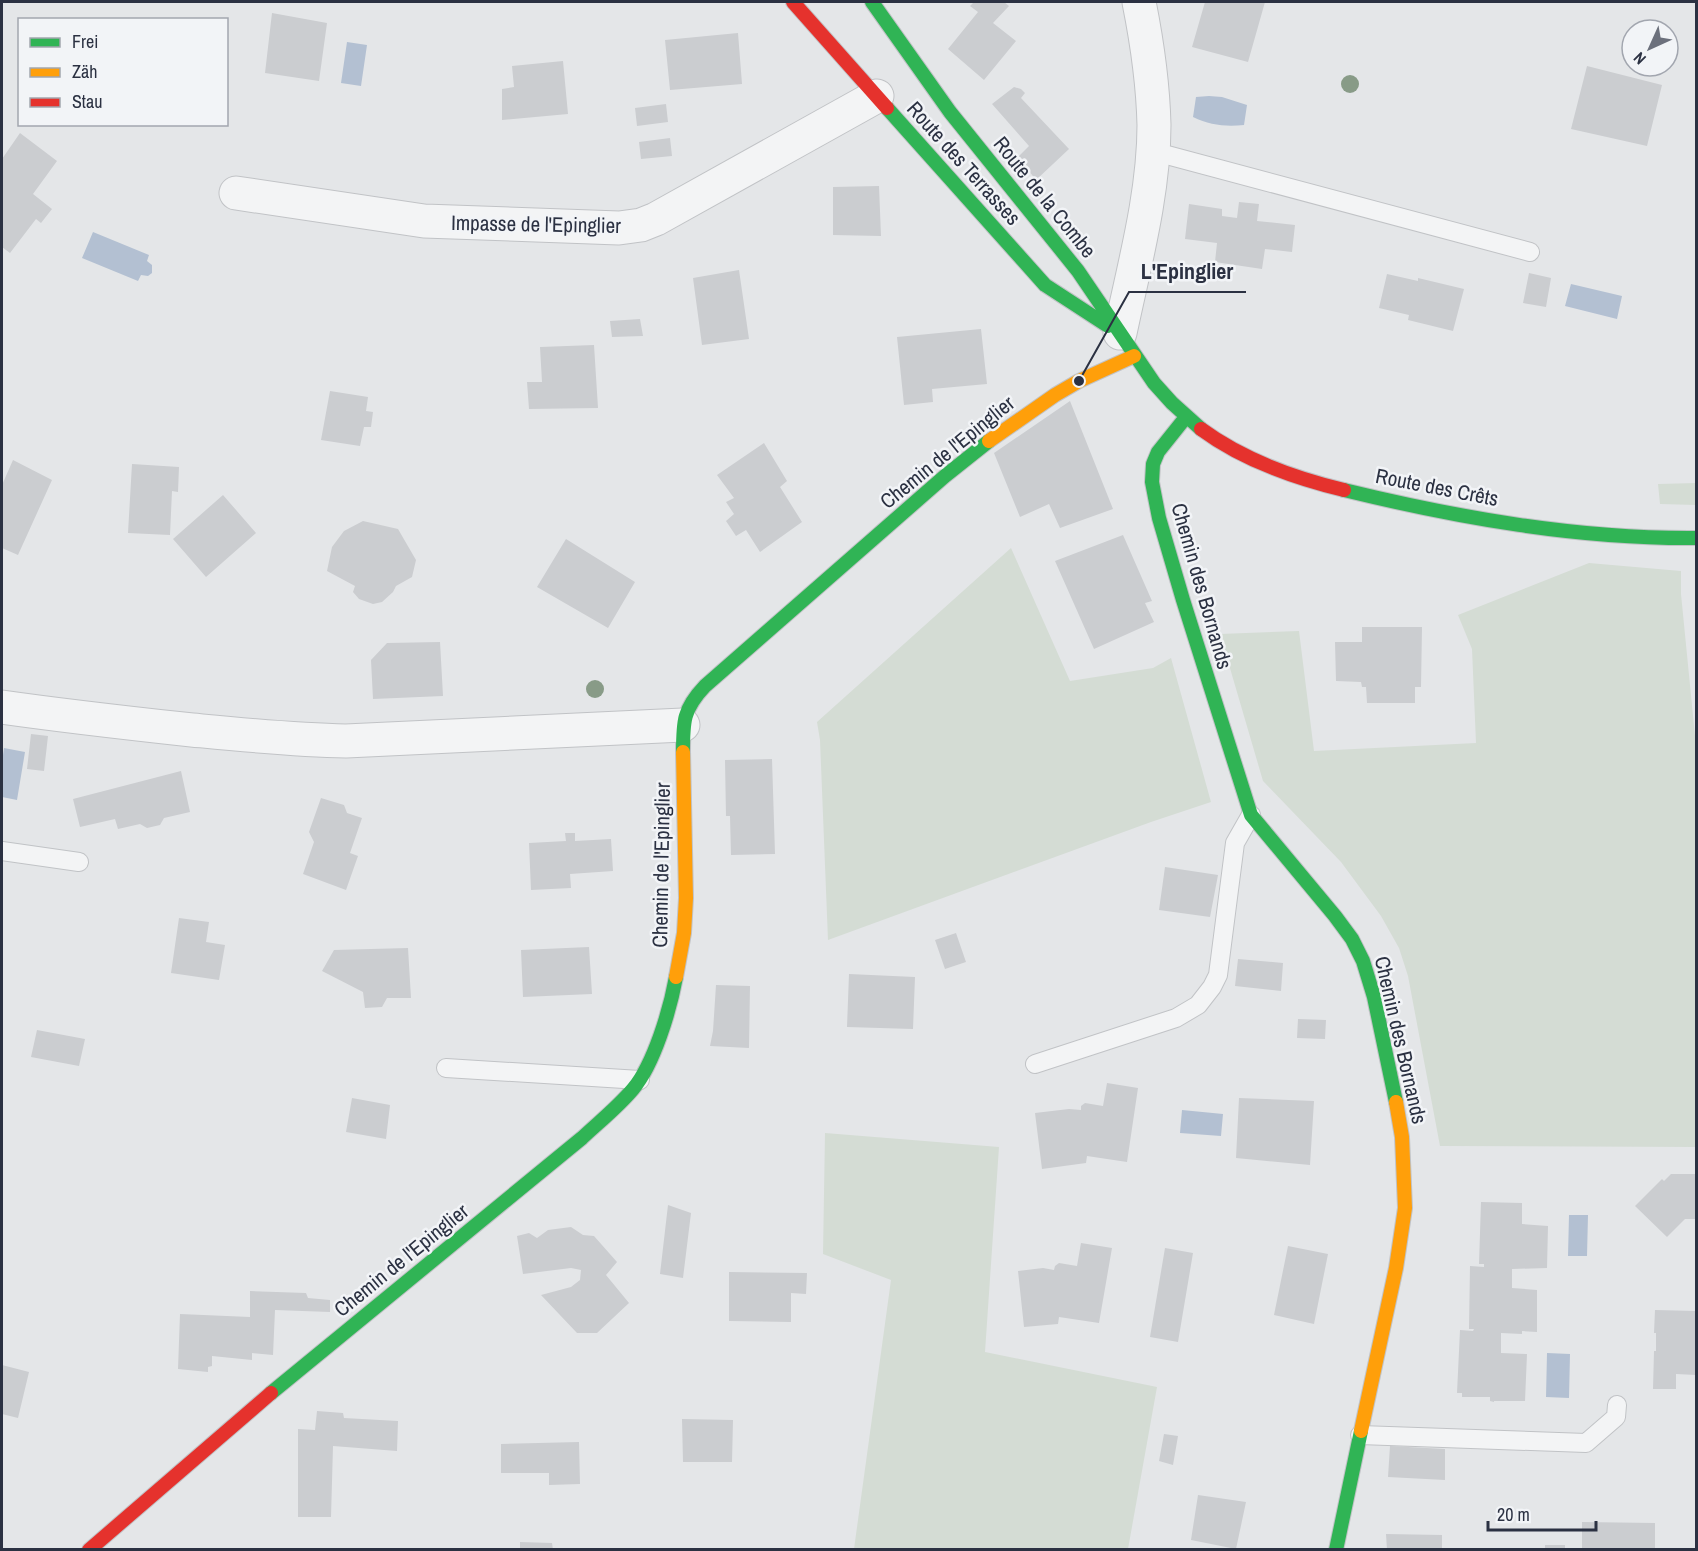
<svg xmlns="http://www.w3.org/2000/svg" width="1698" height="1551" font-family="'Archivo Narrow',sans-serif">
	<rect width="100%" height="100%" fill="#e4e6e8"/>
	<path fill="#d4dcd4" d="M1696,483V505L1660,504L1658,484Z
		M1011,548L1070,681L1153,668L1171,658L1211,802L1151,822L828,940L820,740L817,722Z
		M1589,563L1681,571V594L1696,746V1147L1440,1146L1408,976L1399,948L1381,916L1341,862L1263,781L1220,634L1299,631L1314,751L1476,743L1472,649L1458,615Z
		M825,1133L999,1147L985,1352L1157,1387L1128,1549H854L891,1280L823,1254Z"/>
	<path fill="#b3c0d2" d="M347,42L367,45L361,86L341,83Z
		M1209,96L1222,97L1247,105L1244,125C1225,127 1210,125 1193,117L1196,97Z
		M93,232L149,255L147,261L152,265V273L148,276L141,275L138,281L82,258Z
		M1571,284L1622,296L1617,319L1565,306Z
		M4,748L25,752L17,800L2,797V762Z
		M1182,1110L1223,1114L1221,1136L1180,1133Z
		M1569,1215H1588L1587,1256H1568Z
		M1547,1353L1570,1354L1569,1398L1546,1397Z"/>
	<path fill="#cbcdd0" d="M974,2H1004L1009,6L993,23L1016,41L984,80L948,49L978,12L970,6Z
		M1205,2H1265L1248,62L1192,47Z
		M272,13L327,23L319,81L265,73Z
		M738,33L742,84L670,90L665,40Z
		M563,61L568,114L502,120V89L514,87L512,66Z
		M1587,66L1662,85L1647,146L1571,129Z
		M1014,87L1021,89L1025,93L1021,98L1069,149L1036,180L1018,157L1029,146L992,104Z
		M666,104L668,122L637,126L635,108Z
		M20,133L57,161L33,194L52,209L41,223L36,219L10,253L2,247V159Z
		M670,138L672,156L641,159L639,142Z
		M879,186L881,236L833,235V187Z
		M1239,202L1259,204L1257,221L1295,225L1292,252L1265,249L1262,269L1215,262L1217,243L1185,239L1189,204L1222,209V216L1237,218Z
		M739,270L749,339L702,345L693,278Z
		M1529,273L1551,278L1546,307L1523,303Z
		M1387,274L1418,281V278L1464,289L1453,331L1408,320L1409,315L1379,308Z
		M640,319L643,336L612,337L610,321Z
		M981,329L987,384L932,389L933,402L904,405L897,337Z
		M594,345L598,408L529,409L527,382H542L540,347Z
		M330,391L368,397L366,411L373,412L371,427H364L360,446L321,440Z
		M1070,401L1113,509L1060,528L1049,504L1020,517L994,453Z
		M764,443L787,481L780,487L802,522L760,552L746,530L736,536L726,521L734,514L726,502L734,498L717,475Z
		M13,460L52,480L18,555L2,548V485Z
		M132,464L179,467L178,492L172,491L170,535L128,533Z
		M223,495L256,533L206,577L173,539Z
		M363,521L398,529L416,560L412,577L396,586L393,592L382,602L373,604L359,599L353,592L355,586L327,571L332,547L344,531Z
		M1123,535L1152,601L1145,603L1154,622L1094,649L1055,561Z
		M566,539L635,582L608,628L537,587Z
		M1362,627H1422L1421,687H1415V703H1367L1366,687H1362L1361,682L1336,681L1335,642H1362Z
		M440,642L443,696L373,699L371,660L387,643Z
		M31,734L48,736L44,771L27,769Z
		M772,759L775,854L731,855L730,816H726L725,760Z
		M181,771L190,812L164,818L160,825L147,828L140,824L118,829L115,819L80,827L73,799Z
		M321,798L344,805L347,813L362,818L350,853L358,856L346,890L303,874L314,842L309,832Z
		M565,833H575V841L611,839L613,871L570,874L571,888L531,890L529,843L566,841Z
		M1165,867L1218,875L1210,917L1159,910Z
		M179,918L209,922L206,942L225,945L219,980L171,973Z
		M956,933L966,962L945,969L935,940Z
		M589,947L592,994L523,997L521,950Z
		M408,948L411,998H387L382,1007L365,1008L363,992L322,971L334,950Z
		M1238,959L1283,963L1281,991L1235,986Z
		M849,974L915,977L913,1029L847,1027Z
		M716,985L750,986L749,1048L710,1046L713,1031Z
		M1298,1019L1326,1020L1325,1039L1297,1038Z
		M37,1030L85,1039L79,1066L31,1057Z
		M1107,1083L1138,1088L1127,1162L1087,1156L1086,1163L1042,1169L1035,1113L1069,1109L1081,1110V1106L1085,1103L1103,1106Z
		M352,1098L390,1105L386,1139L346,1132Z
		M1239,1098L1314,1101L1310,1165L1236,1158Z
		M1671,1174H1696V1219H1685L1667,1237L1635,1206L1662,1179L1664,1181Z
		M1481,1202L1522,1203V1224L1548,1226L1547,1268L1512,1269V1288L1537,1290V1332L1522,1331V1334L1501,1333V1353L1527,1354L1525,1401H1494V1402L1490,1401V1397H1462V1393H1457L1460,1330L1473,1331L1474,1329H1469L1470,1266L1484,1267V1264H1479Z
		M668,1205L691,1213L683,1278L660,1274Z
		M571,1227L583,1235L594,1236L617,1262L606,1275L629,1303L597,1333H577L541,1295L571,1287L580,1280L581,1270L571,1268L523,1274L517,1236L529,1233L537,1238L548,1230Z
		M1081,1243L1112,1248L1099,1323L1059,1317L1058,1324L1024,1327L1018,1271L1043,1268L1054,1270L1055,1266L1059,1263L1077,1266Z
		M1288,1246L1328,1254L1314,1324L1274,1315Z
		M1165,1248L1193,1253L1178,1342L1150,1337Z
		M729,1272L807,1273L806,1294L791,1293V1322L729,1321Z
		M250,1291L306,1293L308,1298L330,1300V1312L275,1310L273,1355L252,1353V1360L212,1356V1366L208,1367V1372L178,1369L180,1314L250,1317Z
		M1655,1310L1696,1311V1375L1676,1374V1389H1653L1654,1351H1656V1333H1654Z
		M2,1365L29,1372L18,1418L2,1414Z
		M317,1411L343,1413L344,1418L398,1421L397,1451L333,1446L331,1517H298V1429L315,1430Z
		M682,1419L733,1420L732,1462H683Z
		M1164,1434L1178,1436L1173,1465L1159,1461Z
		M579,1442L580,1484L549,1485V1473H501V1444Z
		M1390,1446L1445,1449V1480L1388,1477Z
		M1198,1495L1246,1502L1236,1549L1191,1540Z
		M1582,1522L1655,1523V1548H1642V1550H1582Z
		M1386,1534L1442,1535V1550H1387Z
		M520,1542L552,1543L553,1550H520Z
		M1545,1545H1565V1550H1545Z"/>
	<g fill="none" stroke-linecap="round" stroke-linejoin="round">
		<g stroke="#c1c3c6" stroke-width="20">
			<path id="lane" d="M1152,151L1530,252
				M2,851L79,862
				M1035,1064L1176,1018L1198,1005L1212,987L1218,975L1235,843L1251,815
				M446,1068L640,1080
				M1360,1435L1586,1443L1616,1417L1617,1405"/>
		</g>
		<g stroke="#c1c3c6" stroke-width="35">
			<path id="street" d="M236,193L424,221L619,228L641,225L656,219L877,96
				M1120,333C1134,266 1154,194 1154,125C1153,84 1147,42 1139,2
				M2,707C65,716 128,723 192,730C244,735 293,740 346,741L683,725"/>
		</g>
		<g stroke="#c1c3c6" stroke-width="16">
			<path id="fast" d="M872,2L950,112L1078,271L1154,383L1172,403L1201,429
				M887,108L1045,285L1108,326
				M1186,417L1158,452L1153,464L1152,482L1159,518L1183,600L1251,815L1335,916L1352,939L1363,961L1374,997L1396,1102
				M1344,490C1459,518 1578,539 1696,538
				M683,752C683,722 683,709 705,686L945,476L989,441
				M271,1393L582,1138C599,1122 618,1107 633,1089C654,1064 670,1010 676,977
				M1336,1550L1361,1431"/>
		</g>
		<g stroke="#c1c3c6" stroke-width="16">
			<path id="slow" d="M989,441L1055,395L1079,381L1134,356
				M676,977L684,933L686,898L683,752
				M1361,1431L1396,1268L1405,1208L1402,1137L1396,1102"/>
		</g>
		<g stroke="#c1c3c6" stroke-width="16">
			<path id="jam" d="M793,2L887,108
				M1201,429C1243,460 1294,478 1344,490
				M89,1550L271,1393"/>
		</g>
		<use href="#lane" stroke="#f3f4f5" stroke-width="18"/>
		<use href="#street" stroke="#f3f4f5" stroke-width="33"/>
		<use href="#fast" stroke="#30b455" stroke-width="14"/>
		<use href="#slow" stroke="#ff9f0a" stroke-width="14"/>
		<use href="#jam" stroke="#e5322d" stroke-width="14"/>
	</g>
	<g fill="#889b87">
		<circle cx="1350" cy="84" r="9"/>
		<circle cx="595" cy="689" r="9"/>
	</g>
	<g text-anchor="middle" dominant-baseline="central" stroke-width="5" stroke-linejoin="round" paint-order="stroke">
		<g font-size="21" fill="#2b3142" stroke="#f2f4f7">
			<text transform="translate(964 163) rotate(48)">Route des Terrasses</text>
			<text transform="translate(1045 197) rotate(51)">Route de la Combe</text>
			<text transform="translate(536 224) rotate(1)">Impasse de l'Epinglier</text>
			<text transform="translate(947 452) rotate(-39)">Chemin de l'Epinglier</text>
			<text transform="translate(1437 487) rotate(11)">Route des Crêts</text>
			<text transform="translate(1202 586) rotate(74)">Chemin des Bornands</text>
			<text transform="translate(661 865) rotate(-89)">Chemin de l'Epinglier</text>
			<text transform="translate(1401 1040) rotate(77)">Chemin des Bornands</text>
			<text transform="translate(401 1260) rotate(-39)">Chemin de l'Epinglier</text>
		</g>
	</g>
	<path fill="none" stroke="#2b3142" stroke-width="2" d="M1079 381L1129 292H1246"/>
	<circle fill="#2b3142" stroke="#f2f4f7" stroke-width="2" cx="1079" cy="381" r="6"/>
	<g font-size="22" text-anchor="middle" font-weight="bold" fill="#2b3142" stroke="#f2f4f7" stroke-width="5" stroke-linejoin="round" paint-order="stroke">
		<text x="1187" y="279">L'Epinglier</text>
	</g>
	<rect width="1698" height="1551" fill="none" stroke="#2b3142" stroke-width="6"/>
	<rect x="18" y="18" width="210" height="108" fill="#f2f4f7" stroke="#a2a6af" stroke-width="1.5"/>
	<rect x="30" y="38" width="30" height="9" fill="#30b455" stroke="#a2a6af" stroke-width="1.5"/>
	<text x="72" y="48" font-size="18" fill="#2b3142">Frei</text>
	<rect x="30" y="68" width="30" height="9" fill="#ff9f0a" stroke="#a2a6af" stroke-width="1.5"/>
	<text x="72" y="78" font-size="18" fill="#2b3142">Zäh</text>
	<rect x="30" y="98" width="30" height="9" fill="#e5322d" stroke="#a2a6af" stroke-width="1.5"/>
	<text x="72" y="108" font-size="18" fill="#2b3142">Stau</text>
	<g transform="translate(1650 48) rotate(225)"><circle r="28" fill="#f2f4f7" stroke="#a2a6af" stroke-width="1.5"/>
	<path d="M0-4.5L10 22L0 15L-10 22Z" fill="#6c707c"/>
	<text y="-9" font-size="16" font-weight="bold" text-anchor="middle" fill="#2b3142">N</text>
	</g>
	<path d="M1488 1521v9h108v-9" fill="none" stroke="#2b3142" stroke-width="3"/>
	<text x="1497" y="1521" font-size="18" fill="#2b3142" stroke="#f2f4f7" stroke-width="4.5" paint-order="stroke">20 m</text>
</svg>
